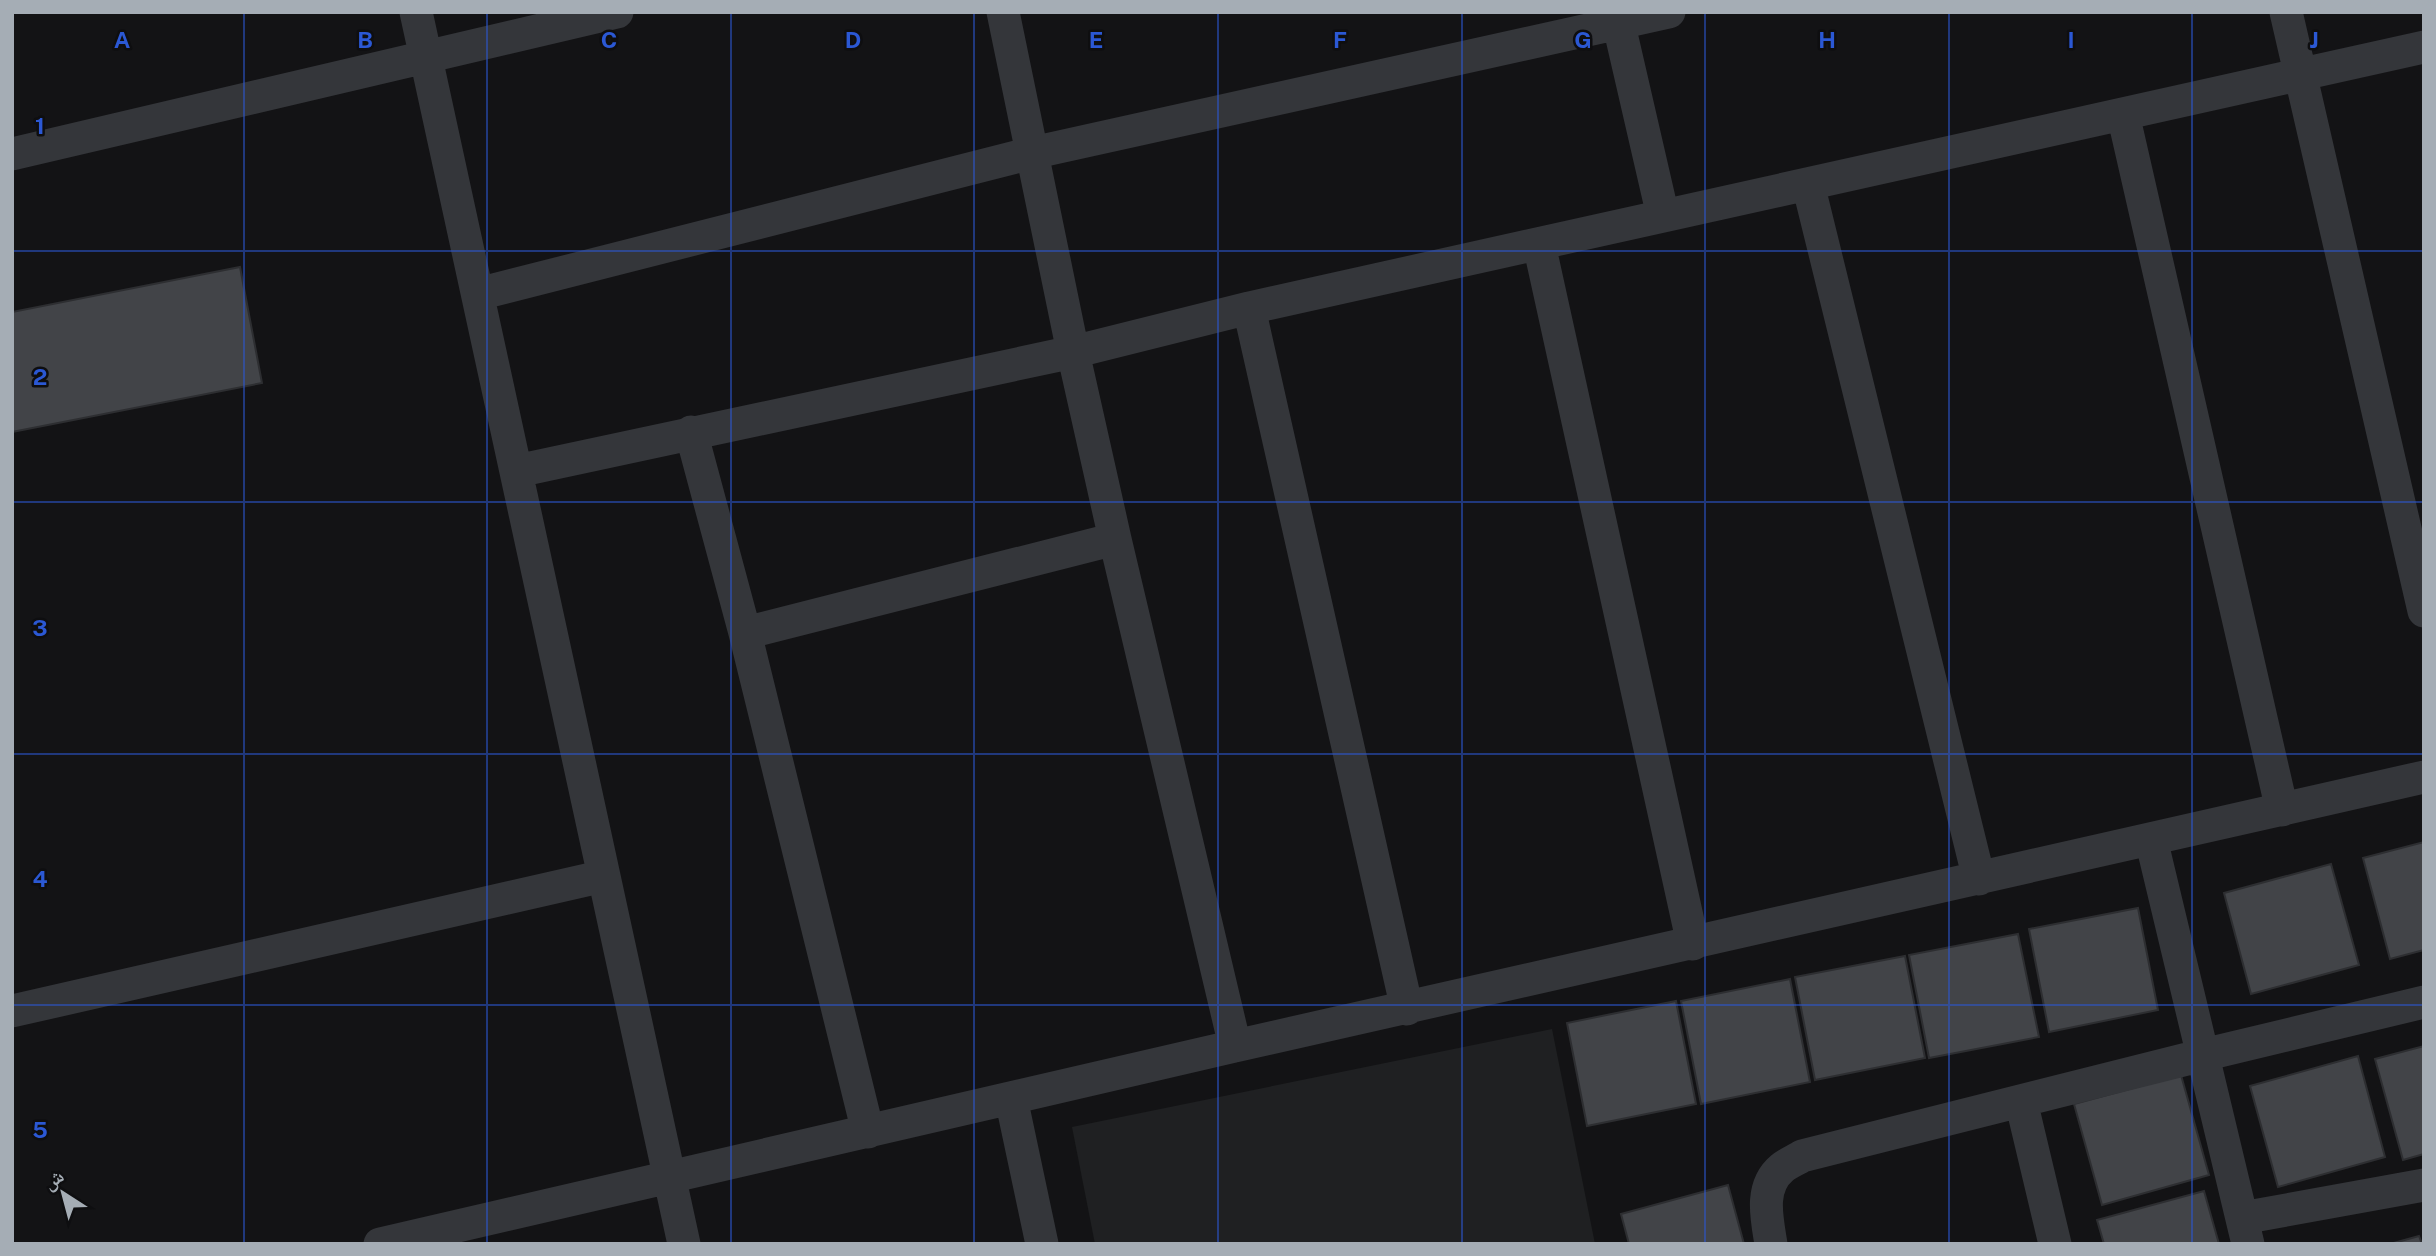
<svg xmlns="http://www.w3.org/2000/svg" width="2436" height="1256" font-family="'Public Sans','Noto Naskh Arabic',sans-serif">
	<rect width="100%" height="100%" fill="#131315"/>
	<path fill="#1f2022" d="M1552,1029L1595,1244H1095L1072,1127Z"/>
	<path fill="#424448" stroke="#2d2e31" stroke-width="2" d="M240,267L262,383L12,432V312Z
		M2424,842V950L2390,959L2363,858Z
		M2331,864L2359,965L2251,994L2224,893Z
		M2138,908L2158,1010L2049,1032L2029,929Z
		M2018,934L2039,1037L1929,1058L1909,955Z
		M1905,956L1925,1058L1815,1080L1795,977Z
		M1790,979L1810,1082L1701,1104L1681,1001Z
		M1676,1001L1696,1104L1587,1126L1567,1023Z
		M2424,1046V1154L2403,1160L2375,1059Z
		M2358,1056L2385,1157L2278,1187L2250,1086Z
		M2181,1075L2209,1175L2102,1205L2074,1104Z
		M1728,1185L1744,1244H1629L1621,1214Z
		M2204,1191L2219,1244H2104L2097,1220Z
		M2419,1236L2422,1244H2390Z"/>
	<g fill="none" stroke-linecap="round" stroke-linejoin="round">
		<path stroke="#34363a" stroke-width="33" d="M416,12L684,1244
			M1003,12L1073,352L1115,539L1235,1046
			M1616,12L1663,216
			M2286,12L2424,611
			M2123,114L2282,810
			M12,154L617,12
			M1808,184L1979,879
			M1539,244L1693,944
			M478,294L1032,153L1669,12
			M1249,308L1407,1009
			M691,432L745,633L868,1132
			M517,471L1073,352L1249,308L2424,47
			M745,633L1115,539
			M2151,839L2248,1244
			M12,1011L604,876
			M1011,1098L1042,1244
			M2021,1101L2055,1244
			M2242,1218L2424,1185
			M380,1244L1235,1046L2424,777
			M1771,1244C1767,1219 1759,1187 1782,1168C1788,1163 1796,1160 1802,1156L2203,1055L2424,1002"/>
	</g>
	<path fill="none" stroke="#2b58d4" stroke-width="2" stroke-opacity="0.55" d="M244,12V1244M487,12V1244M731,12V1244M974,12V1244M1218,12V1244M1462,12V1244M1705,12V1244M1949,12V1244M2192,12V1244M12,251H2424M12,502H2424M12,754H2424M12,1005H2424"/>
	<g font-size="23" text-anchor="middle" font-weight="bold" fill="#2b58d4" stroke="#0e0e10" stroke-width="5" stroke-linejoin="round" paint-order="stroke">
		<text x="122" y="48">A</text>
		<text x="365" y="48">B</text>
		<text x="609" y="48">C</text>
		<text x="853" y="48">D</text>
		<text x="1096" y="48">E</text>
		<text x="1340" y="48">F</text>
		<text x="1583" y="48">G</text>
		<text x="1827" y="48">H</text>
		<text x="2071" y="48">I</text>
		<text x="2314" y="48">J</text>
		<text x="40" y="134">1</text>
		<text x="40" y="385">2</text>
		<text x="40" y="636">3</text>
		<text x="40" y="887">4</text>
		<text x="40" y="1138">5</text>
	</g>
	<rect width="2436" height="1256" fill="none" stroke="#a5adb5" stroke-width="28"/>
	<g transform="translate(63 1193) rotate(324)" stroke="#0e0e10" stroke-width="5" paint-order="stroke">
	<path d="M0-5L12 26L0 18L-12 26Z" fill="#a5adb5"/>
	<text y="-10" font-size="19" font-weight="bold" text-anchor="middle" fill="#a5adb5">ش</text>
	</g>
</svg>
